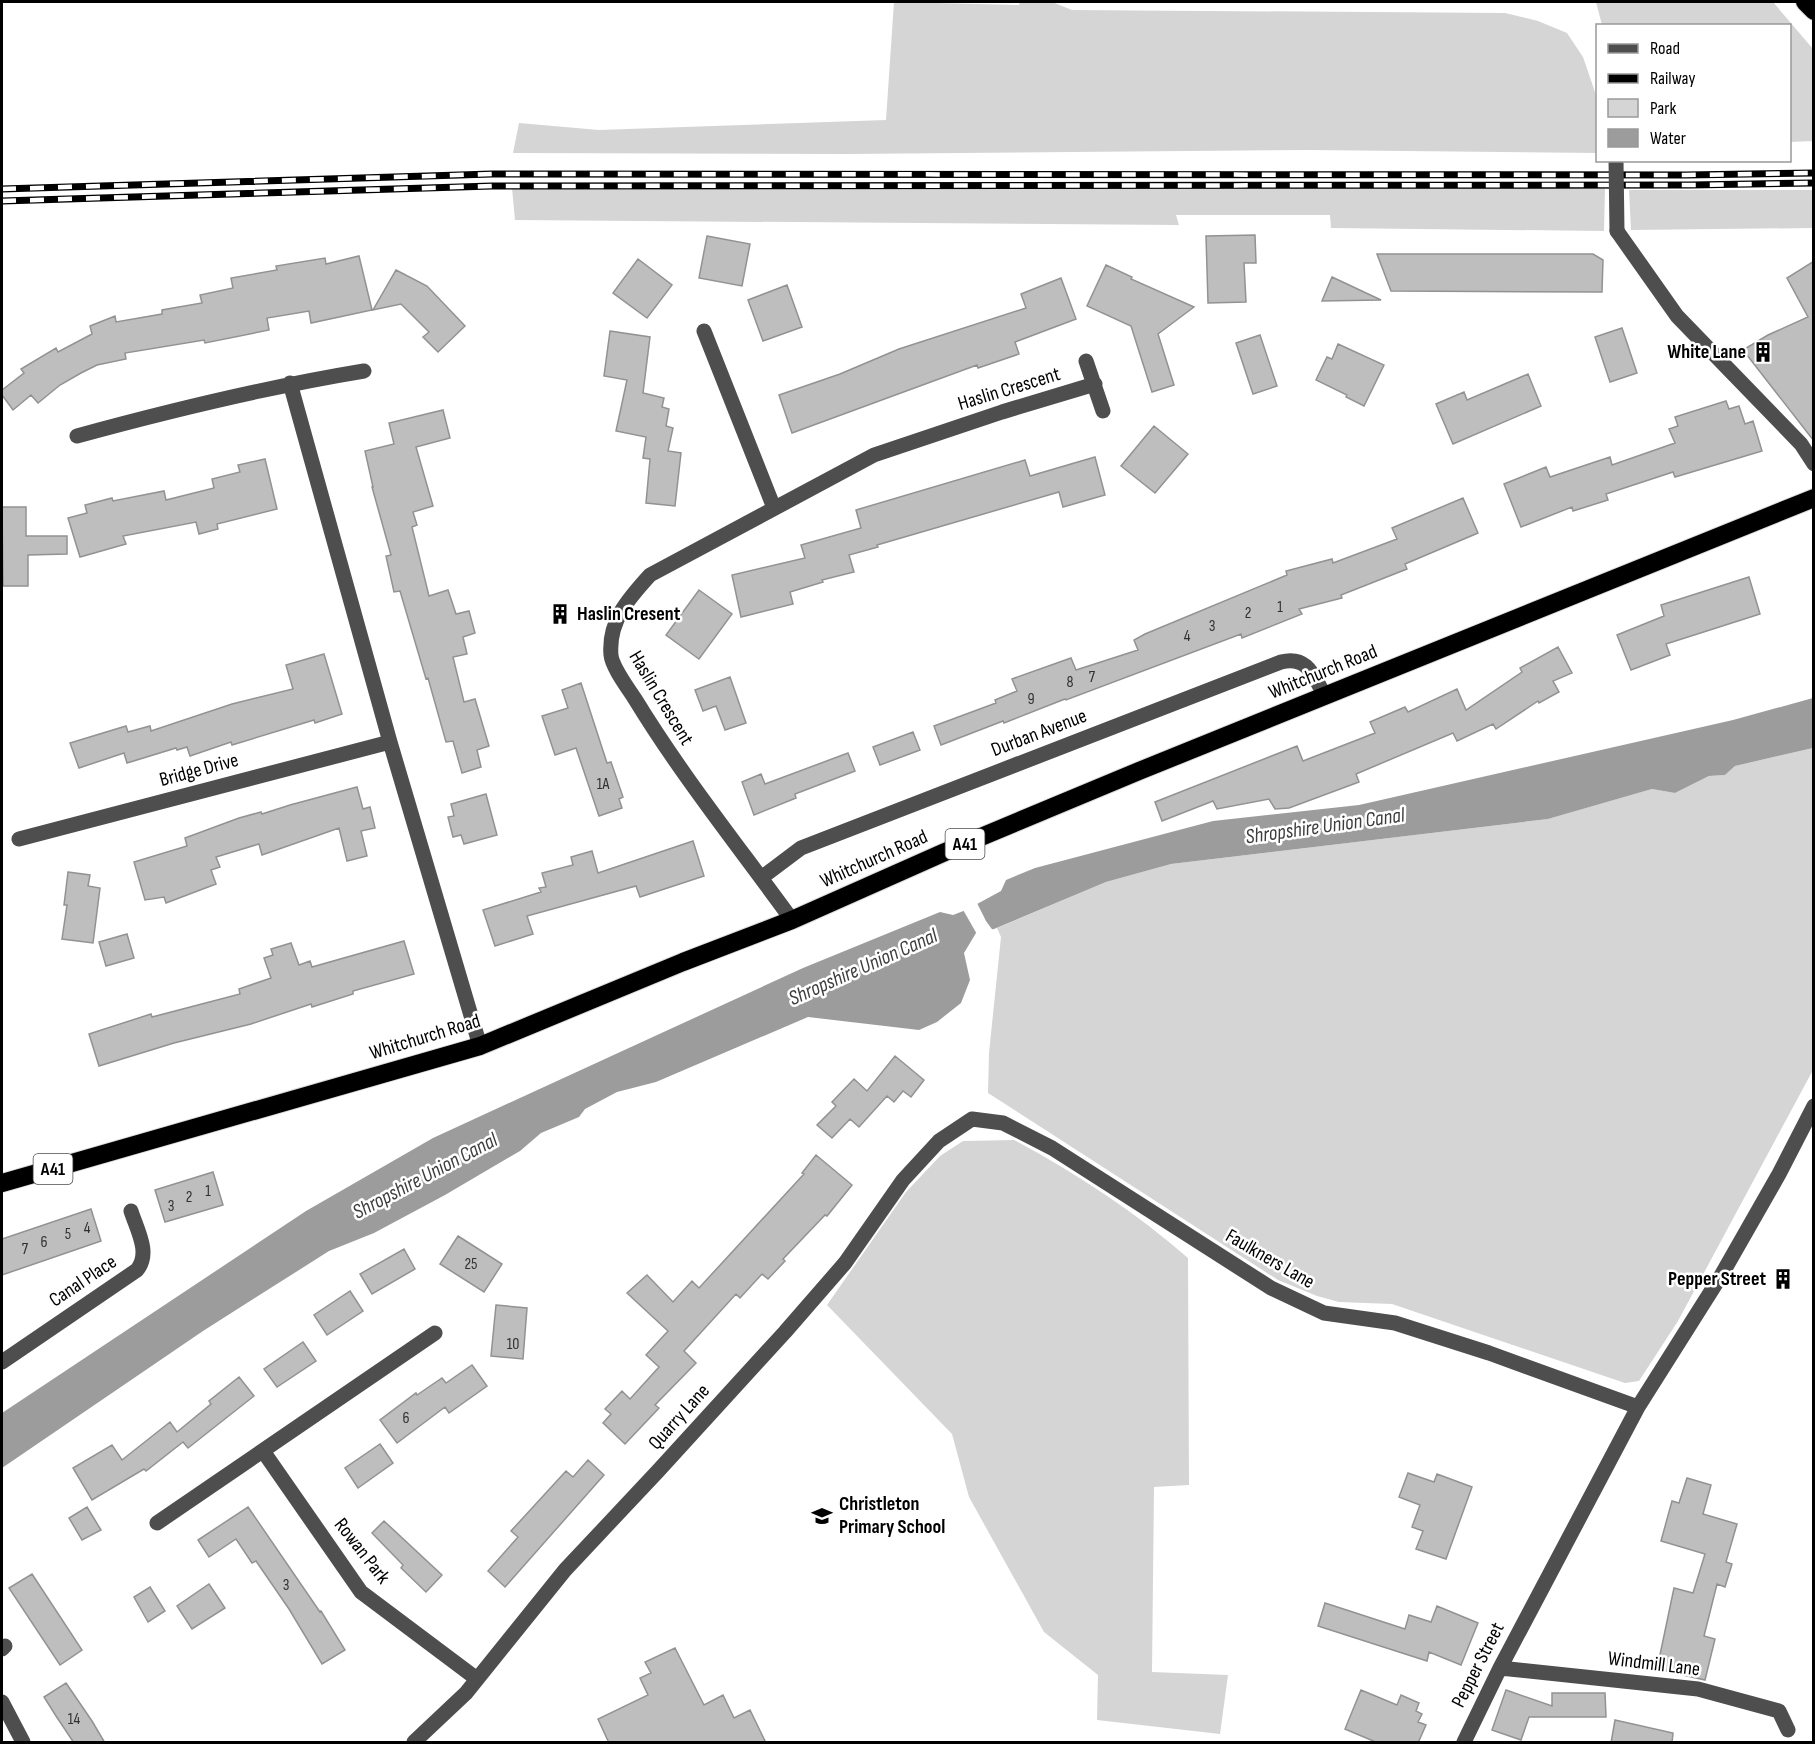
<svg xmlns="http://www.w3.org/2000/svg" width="1815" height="1744" font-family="'Sofia Sans Condensed',sans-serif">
	<rect width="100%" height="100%" fill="#fff"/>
	<path fill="#d5d5d5" d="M894,2L1019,5L1020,2H1052L1072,10L1505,13L1538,21L1567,33L1583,57L1597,98V153L1309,150L848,154L513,153L519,123L599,130L886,120Z
		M1596,2H1773L1813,49V141L1790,142V26L1602,25Z
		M657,182L1325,185L1605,189L1604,231L1331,228L1330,215H1176L1179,225L515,220L512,188Z
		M1629,190H1813V228L1631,230Z
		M1813,748V1070L1678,1321L1639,1381L1625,1383L1392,1304L1339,1302L1317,1296L1278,1280L988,1093L989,1053L1001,937L997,928L1106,882L1171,864L1548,819L1652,789L1675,793L1709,776L1725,775L1735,766Z
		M1014,1140C1076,1173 1135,1212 1188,1258L1189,1485L1154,1487L1152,1672L1228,1675L1220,1734L1097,1720L1098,1675L1044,1632L969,1497L952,1434L827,1305L906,1192L940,1156L963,1141Z"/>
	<path fill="#9c9c9c" d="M1813,698V748L1735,766L1725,775L1709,776L1675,793L1652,789L1548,819L1171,864L1106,882L994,929L976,933L964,953L970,980L961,1003L937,1022L919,1030L808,1017L656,1082L617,1092L585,1109L579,1117L541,1133L520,1151L445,1195L374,1233L329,1251L203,1331L2,1468V1413L306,1211L433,1138L803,968L940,912L953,915L966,910L1001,891L1006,880L1035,868L1213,821L1359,805L1733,720Z"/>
	<path fill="#fff" d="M976,901L986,921L994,932L978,936L962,908Z"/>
	<path fill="#bebebe" stroke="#929292" stroke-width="1.5" d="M1255,235L1256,263H1244L1246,302L1208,303L1206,236Z
		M707,236L750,244L742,286L699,278Z
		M1377,254H1593L1603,260L1602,292L1391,291Z
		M359,256L372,310L311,323L309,311L267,318L269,330L205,343L204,340L125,353L126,359L97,365L81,373L60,385L38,403L31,395L13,410L2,395V390L24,373L21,369L56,348L58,352L92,334L90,326L115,316L116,322L162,314V310L202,303L200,295L233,288L231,278L277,270L276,266L325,258L326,264Z
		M638,259L672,285L647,318L613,293Z
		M1814,261V441L1743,350L1768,335L1808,317L1787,278Z
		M1106,265L1132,277L1131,279L1194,307L1158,334L1174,385L1152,392L1131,326L1087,306Z
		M396,270L427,286L465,326L438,352L423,337L429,332L401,304L373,310Z
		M1332,277L1381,300L1322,301Z
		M1061,278L1076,319L1015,342L1019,354L978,368L977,365L792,433L779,395L840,374L899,349L1026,308L1021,294Z
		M787,285L802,327L763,341L748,300Z
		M1622,328L1637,373L1610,382L1595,337Z
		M610,331L650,337L643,393L664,398L662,407L669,409L666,426L673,428L668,451L681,453L675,506L646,503L650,459L643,458L646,437L616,431L627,380L604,376Z
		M1260,335L1277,386L1253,394L1236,343Z
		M1338,344L1384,365L1364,406L1346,397L1347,395L1316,380L1327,357L1332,359Z
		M1528,374L1541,406L1453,444L1436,404L1464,392L1467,400Z
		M1726,401L1729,409L1739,406L1745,424L1753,421L1762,451L1675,477L1673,472L1606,494L1608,500L1573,511L1572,507L1521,527L1504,484L1546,467L1550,477L1610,457L1612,465L1675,443L1669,429L1678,426L1675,417Z
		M443,410L450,438L416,447L433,506L413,512L417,525L412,527L429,596L448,590L456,614L469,611L475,633L463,637L467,654L453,657L464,702L475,699L489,746L477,750L481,767L462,773L453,741L446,742L428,678L426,679L400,591L394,592L386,556L391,555L372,487H373L365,451L394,444L389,423Z
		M1154,426L1188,454L1155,493L1121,466Z
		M1095,457L1105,495L1063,507L1059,492L877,545L878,547L849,555L854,572L822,580L823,582L790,592L793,604L741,617L732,575L805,558L801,545L861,528L856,510L1025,460L1030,476Z
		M265,459L277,509L217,524L218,529L199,534L196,522L123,536L126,544L80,557L68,518L87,513L85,505L112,498L113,501L164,491L166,500L214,488L212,479L240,472L238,465Z
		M1463,498L1478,533L1405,564L1407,569L1341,595L1342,598L1299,609L1302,614L1242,638L1241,634L1066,700L1065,699L1004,723L1003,721L941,745L934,726L996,703L995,700L1017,691L1012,679L1071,658L1076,670L1138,650L1134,640L1145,634L1287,575L1286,571L1332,559L1333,563L1397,539L1392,528Z
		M2,507H26V536H67V554L28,555V586H3Z
		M1749,577L1760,614L1666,644L1670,655L1631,670L1617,635L1664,616L1661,605Z
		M699,590L732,614L699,659L666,635Z
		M1558,647L1572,673L1553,681L1559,692L1539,703L1538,701L1496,729L1493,724L1457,741L1453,733L1356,774L1359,782L1289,808L1275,809L1269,799L1217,809L1213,801L1162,821L1155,802L1297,746L1303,761L1375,733L1370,722L1405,707L1408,712L1457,689L1466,710L1522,672L1520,668Z
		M324,654L342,714L315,723L314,720L232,745L231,742L190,756L187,747L177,750L176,748L127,763L124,753L79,768L70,743L126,726L128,732L150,726L151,731L232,704L293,689L286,665Z
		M730,677L746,723L725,730L716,706L703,711L695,690Z
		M581,683L607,763L611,762L623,797L619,799L622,808L599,816L576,748L555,755L542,716L568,708L562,690Z
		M913,732L920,750L880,765L873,747Z
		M848,753L855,771L795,794L796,798L754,815L742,782L761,774L765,784Z
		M357,787L363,809L370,807L375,828L361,831L367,856L347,861L339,828L262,855L259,844L216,857L220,867L211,870L216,884L166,903L164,897L145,900L134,862L187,846L185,838L239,818L261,812L262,814L290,805Z
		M486,794L497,835L464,844L461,835L453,837L448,817L454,816L451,804Z
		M693,841L704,876L640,897L636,886L527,916L533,934L495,946L483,910L541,892L539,888L546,887L542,873L573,865L571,857L592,851L598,873Z
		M68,872L90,875L88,886L100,888L93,943L62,939L67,905H64Z
		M127,934L134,958L106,966L99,942Z
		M404,941L414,974L353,991V994L312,1007L311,1004L251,1024L174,1043L99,1066L89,1034L151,1014L152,1017L240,994L239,989L271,978L264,958L273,955L271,949L291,943L299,965L310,961L312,967Z
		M895,1056L924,1080L911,1097L903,1091L894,1102L887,1096L859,1127L850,1119L832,1138L817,1125L836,1106L832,1102L854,1079L867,1091Z
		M816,1155L852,1185L827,1216L825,1215L783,1259L785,1261L768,1279L762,1274L740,1298L736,1294L684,1351L696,1363L655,1405L659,1408L625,1444L603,1423L611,1414L605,1409L622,1391L630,1399L659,1367L646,1355L668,1331L627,1293L647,1275L673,1302L692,1281L699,1288L804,1174L802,1173Z
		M213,1172L223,1205L165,1222L155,1190Z
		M91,1209L101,1241L2,1275V1239Z
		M458,1236L502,1264L484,1292L440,1264Z
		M404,1249L415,1269L372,1294L360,1274Z
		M350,1291L363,1311L327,1335L314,1315Z
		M496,1305L527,1308L523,1359L491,1356Z
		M303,1342L316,1361L277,1387L264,1369Z
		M472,1365L487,1386L449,1413L445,1407L397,1443L380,1420L416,1393L417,1395L442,1378L446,1383Z
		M239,1377L254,1396L188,1448L183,1442L146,1471L144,1469L92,1500L73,1468L112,1445L122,1460L170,1422L177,1432L211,1404L209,1401Z
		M380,1444L393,1463L358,1488L345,1468Z
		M588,1460L604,1475L505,1587L488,1571L518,1537L511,1531L566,1471L573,1477Z
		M1408,1473L1434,1482L1437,1474L1472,1487L1446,1559L1416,1549L1423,1531L1412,1527L1420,1505L1399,1497Z
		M1687,1478L1711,1485L1703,1514L1737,1524L1726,1562L1732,1564L1725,1587L1717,1584L1704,1636L1715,1639L1705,1680L1657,1669L1674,1588L1693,1593L1705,1554L1661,1541L1672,1501L1679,1503Z
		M87,1507L101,1530L82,1540L69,1518Z
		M248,1507L320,1612L321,1611L345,1650L322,1664L289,1609L256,1561L252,1563L236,1539L209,1557L198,1540Z
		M384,1521L442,1575L426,1592L401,1568L403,1565L372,1533Z
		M32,1574L82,1650L60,1665L9,1588Z
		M209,1584L225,1608L192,1629L177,1606Z
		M150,1587L165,1611L148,1622L134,1597Z
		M1325,1603L1405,1629L1409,1615L1431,1622L1437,1606L1478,1623L1461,1665L1429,1652L1427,1661L1318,1626Z
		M675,1648L704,1705L723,1695L734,1718L750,1710L766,1743H609L598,1719L648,1695L640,1678L651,1673L645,1662Z
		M66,1683L92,1721L105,1743H74L56,1716L44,1697Z
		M1361,1690L1397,1705L1401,1695L1419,1703L1416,1711L1422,1714L1418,1722L1426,1725L1418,1743H1378L1345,1729Z
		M1506,1690L1552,1706V1693H1605L1606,1717H1529L1521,1740L1492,1730Z
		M1615,1720L1673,1733L1672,1743H1611Z"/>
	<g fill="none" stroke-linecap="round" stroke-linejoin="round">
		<g stroke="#dbdbdb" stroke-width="20">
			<path id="highway" d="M1805,2L1814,11
				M2,1183L480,1046L683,962L792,920L945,852L1139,771L1814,498"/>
		</g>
		<path stroke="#4e4e4e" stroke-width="15" d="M1617,231L1677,316L1801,444L1814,464
			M704,331L774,508
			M1086,361L1103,411
			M290,383L390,742L480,1046
			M77,436C172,410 267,387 364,371
			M19,839L390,742
			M761,878L801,848L1281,662C1308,655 1314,677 1325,696
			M792,920C739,847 682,776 635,699C628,688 612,667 611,655C608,621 629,598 650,575L874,455L1002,412L1095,384
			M2,1362L137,1270C151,1253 137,1230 131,1211
			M263,1451L361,1592L477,1679
			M157,1523L435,1333
			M2,1649L5,1646
			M1500,1668L1698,1689L1779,1711L1788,1730
			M2,1702L23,1742
			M414,1742L466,1693L565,1570L658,1471L785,1332L845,1263L903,1180L939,1141L972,1119L1003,1123L1052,1148L1271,1288L1324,1313L1395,1323L1489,1353L1638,1407
			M1464,1742L1500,1668L1638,1407L1722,1274L1779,1174L1814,1106"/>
		<use href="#highway" stroke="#000" stroke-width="18"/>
		<g stroke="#000" stroke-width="7">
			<path id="rail" d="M2,189L492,174L1686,175L1814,173
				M2,201L492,186L1691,185L1814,183"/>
		</g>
		<use href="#rail" stroke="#fff" stroke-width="4.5" stroke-dasharray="14" stroke-linecap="butt"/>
		<path stroke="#4e4e4e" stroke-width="15" d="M1616,160L1617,231"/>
	</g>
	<defs>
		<g id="building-bare" transform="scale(1.62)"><path d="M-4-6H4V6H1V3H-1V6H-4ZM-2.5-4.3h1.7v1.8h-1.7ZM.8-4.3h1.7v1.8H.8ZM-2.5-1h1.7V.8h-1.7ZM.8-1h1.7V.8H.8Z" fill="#000" stroke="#fff" stroke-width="2.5" paint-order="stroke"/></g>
		<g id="school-bare" transform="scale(1.62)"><path d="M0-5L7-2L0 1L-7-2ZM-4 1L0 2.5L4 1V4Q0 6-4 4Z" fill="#000" stroke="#fff" stroke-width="2.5" paint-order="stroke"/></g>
	</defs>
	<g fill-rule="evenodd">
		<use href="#building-bare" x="1763" y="352"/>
		<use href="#building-bare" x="560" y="614"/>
		<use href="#building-bare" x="1783" y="1279"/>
		<use href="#school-bare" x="822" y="1516"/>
	</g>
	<g text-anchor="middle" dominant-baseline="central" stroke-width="5" stroke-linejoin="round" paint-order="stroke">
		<g font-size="16" fill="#303030">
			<text x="1280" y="607">1</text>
			<text x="1248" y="613">2</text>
			<text x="1212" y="626">3</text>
			<text x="1187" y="636">4</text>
			<text x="1092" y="677">7</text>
			<text x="1070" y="682">8</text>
			<text x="1031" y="699">9</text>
			<text x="603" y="784">1A</text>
			<text x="208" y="1191">1</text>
			<text x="189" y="1197">2</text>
			<text x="171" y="1206">3</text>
			<text x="87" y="1228">4</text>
			<text x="68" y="1234">5</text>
			<text x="44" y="1242">6</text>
			<text x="25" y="1249">7</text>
			<text x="471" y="1264">25</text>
			<text x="513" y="1344">10</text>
			<text x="406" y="1418">6</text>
			<text x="286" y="1585">3</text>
			<text x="74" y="1719">14</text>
		</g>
		<g fill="#fff" stroke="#4c4c4c" stroke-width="1.5">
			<rect x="945.5" y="829" width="39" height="30" rx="4.5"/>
			<rect x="33.5" y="1154" width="39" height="30" rx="4.5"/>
		</g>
		<g font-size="18" font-weight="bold" fill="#000">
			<text x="965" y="844">A41</text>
			<text x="53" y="1169">A41</text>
		</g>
		<g font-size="20" font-weight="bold" fill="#000" stroke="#fff" text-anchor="end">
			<text x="1746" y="352">White Lane</text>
			<text x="577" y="614" text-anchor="start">Haslin Cresent</text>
			<text x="1766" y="1279">Pepper Street</text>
			<text x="839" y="1504" text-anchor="start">Christleton<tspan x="839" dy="23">Primary School</tspan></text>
		</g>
		<g font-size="20" fill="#000" stroke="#fff">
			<text transform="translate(1009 389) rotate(-17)">Haslin Crescent</text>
			<text transform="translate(1323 672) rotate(-22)">Whitchurch Road</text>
			<text transform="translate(661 698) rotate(59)">Haslin Crescent</text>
			<text transform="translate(1039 733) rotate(-21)">Durban Avenue</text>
			<text transform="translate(199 770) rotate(-15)">Bridge Drive</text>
			<text transform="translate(874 859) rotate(-24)">Whitchurch Road</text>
			<text transform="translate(425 1037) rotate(-17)">Whitchurch Road</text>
			<text transform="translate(1270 1259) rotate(30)">Faulkners Lane</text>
			<text transform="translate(83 1281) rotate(-34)">Canal Place</text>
			<text transform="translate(679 1417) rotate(-48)">Quarry Lane</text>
			<text transform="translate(362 1551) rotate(52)">Rowan Park</text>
			<text transform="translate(1654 1664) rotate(7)">Windmill Lane</text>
			<text transform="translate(1478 1665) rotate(-63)">Pepper Street</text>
		</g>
		<g font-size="21" font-style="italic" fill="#3d3d3d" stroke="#fff">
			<text transform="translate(1325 826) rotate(-8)">Shropshire Union Canal</text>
			<text transform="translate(863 967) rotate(-24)">Shropshire Union Canal</text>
			<text transform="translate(425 1176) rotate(-28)">Shropshire Union Canal</text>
		</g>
	</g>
	<rect width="1815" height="1744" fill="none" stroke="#000000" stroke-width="6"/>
	<rect x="1596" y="24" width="195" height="138" fill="#ffffff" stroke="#999999" stroke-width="1.5"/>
	<rect x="1608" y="44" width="30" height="9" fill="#4e4e4e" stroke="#999999" stroke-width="1.5"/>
	<text x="1650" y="54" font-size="18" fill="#000000">Road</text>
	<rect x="1608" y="74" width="30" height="9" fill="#000000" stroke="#999999" stroke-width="1.5"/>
	<text x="1650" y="84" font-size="18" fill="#000000">Railway</text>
	<rect x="1608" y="99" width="30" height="18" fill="#d5d5d5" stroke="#999999" stroke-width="1.5"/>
	<text x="1650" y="114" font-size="18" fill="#000000">Park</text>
	<rect x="1608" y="129" width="30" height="18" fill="#9c9c9c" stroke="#999999" stroke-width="1.5"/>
	<text x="1650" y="144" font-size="18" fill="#000000">Water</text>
</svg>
